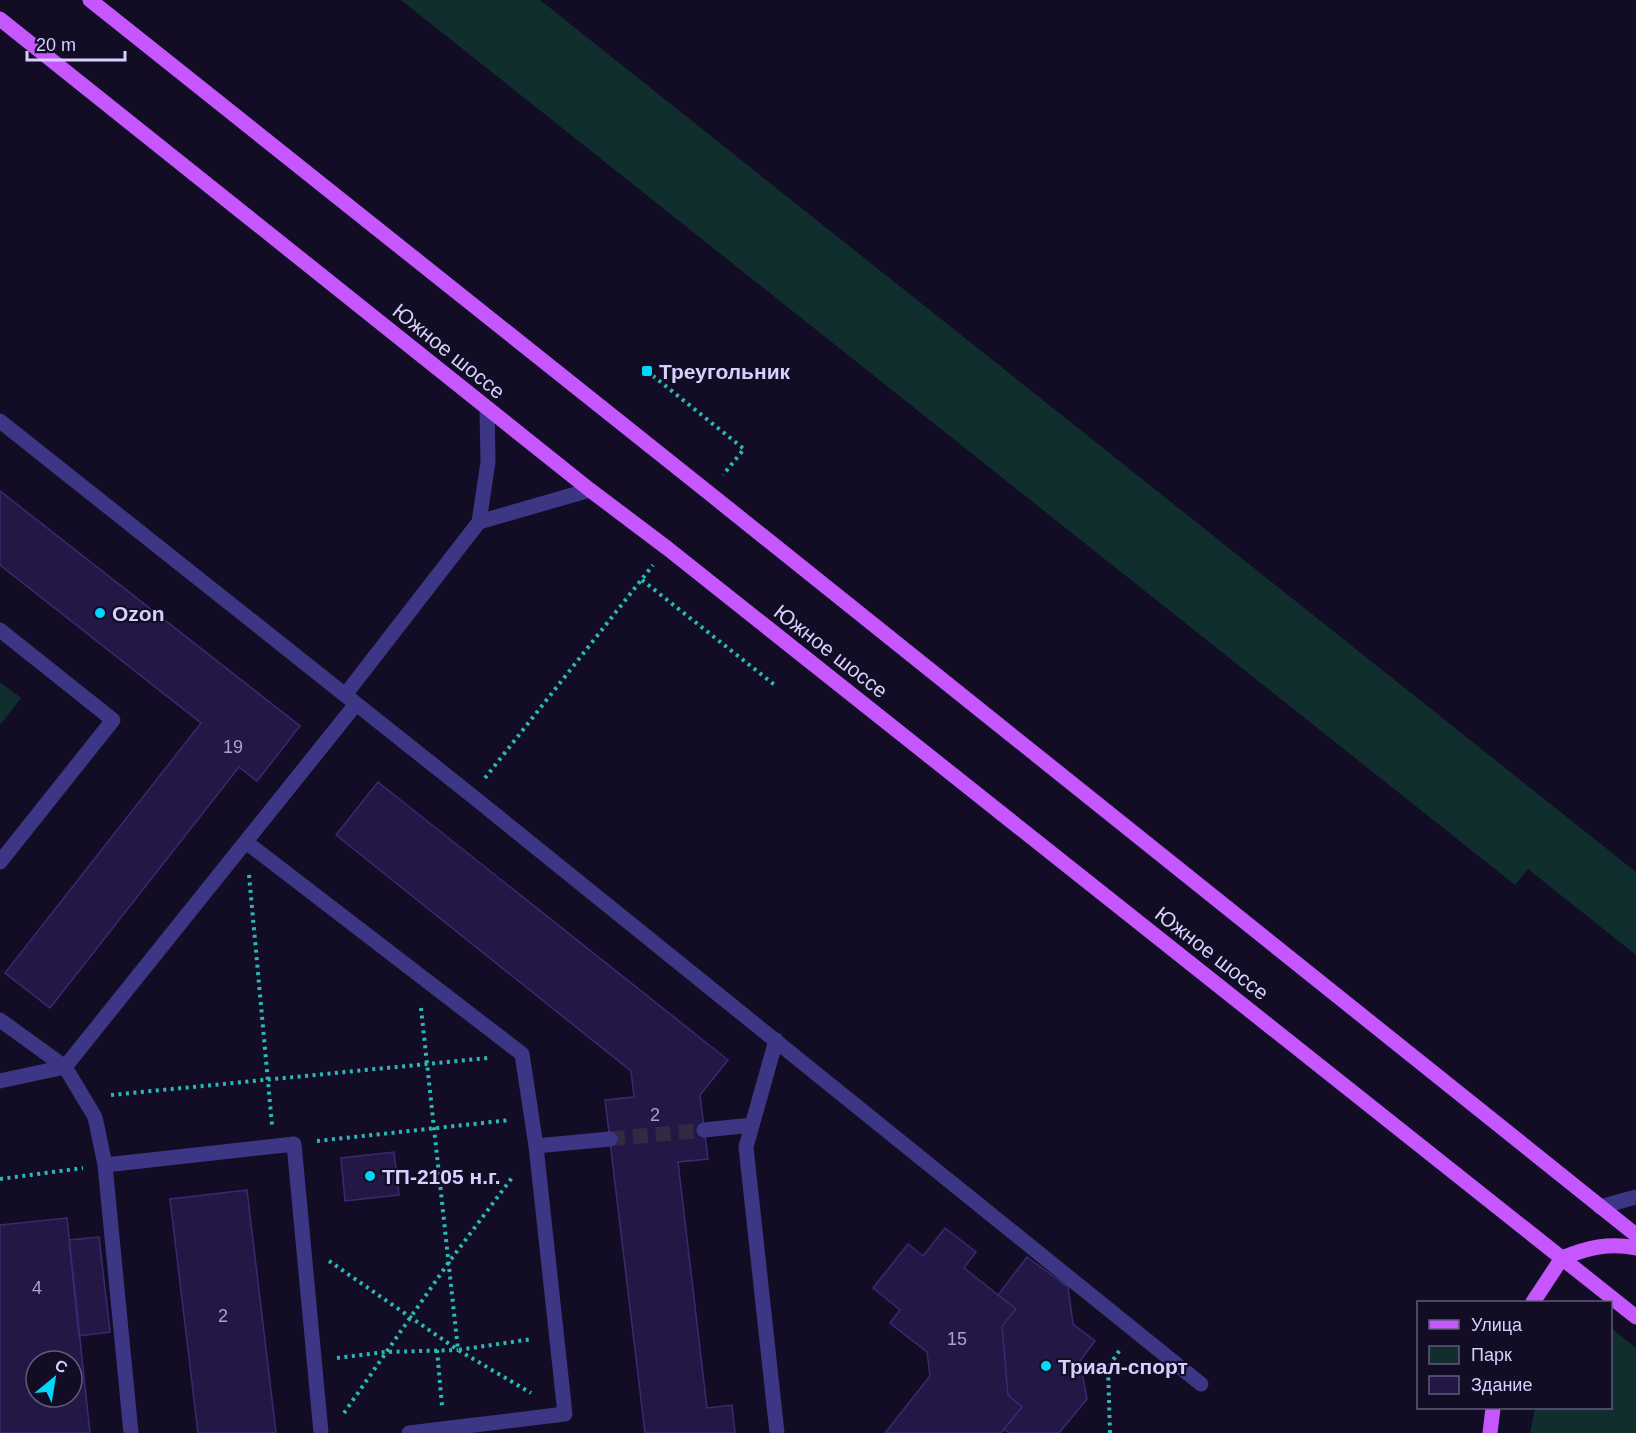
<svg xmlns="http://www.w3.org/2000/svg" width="1636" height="1433" font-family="Helvetica,sans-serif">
	<rect width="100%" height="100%" fill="#120d24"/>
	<path fill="#102e2e" d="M401,0H540L1636,872V955L1528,869L1515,885Z
		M0,682L21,698L0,725Z
		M1611,1328L1636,1348V1433H1530L1535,1408H1610Z"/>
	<path fill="#231845" stroke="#3a2972" stroke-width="1.5" fill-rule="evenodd" d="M0,491L300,726L257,781L239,767L50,1008L5,973L201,723L0,565Z
		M378,782L728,1060L700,1095L708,1159L678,1162L707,1408L732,1405L735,1433H645L605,1100L634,1097L631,1071L336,835Z
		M394,1152L399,1195L345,1201L341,1158Z
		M247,1190L276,1433H198L170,1199Z
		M67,1218L90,1433H0V1225ZM36,1361H72V1397H36Z
		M945,1228L976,1252L964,1268L1016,1309L1002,1326L1008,1395L1022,1407L1001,1433H885L930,1376L927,1352L890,1323L900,1310L873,1288L908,1244L923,1256Z
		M99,1237L110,1332L79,1336L69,1240Z
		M1027,1257L1068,1287L1073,1324L1095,1341L1080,1361L1087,1399L1059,1433H1009L1004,1429L1022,1407L1008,1395L1002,1326L1016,1309L998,1295Z"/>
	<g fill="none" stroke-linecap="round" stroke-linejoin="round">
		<path stroke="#302a45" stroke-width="15" stroke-dasharray="15 8" stroke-linecap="butt" d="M610,1139L704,1130"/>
		<path stroke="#29b9b6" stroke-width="4" stroke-dasharray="3 4.5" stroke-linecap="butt" d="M647,371L744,449L723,475
			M642,580L776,686
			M485,778L653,565
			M249,875L272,1125
			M421,1008L458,1350L532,1339
			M111,1095L488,1058
			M317,1141L510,1120
			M0,1179L83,1168
			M329,1261L458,1350L531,1393
			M437,1350L442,1406
			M337,1358L385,1352L458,1350
			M344,1413L449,1262L514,1175
			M1110,1433L1108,1368L1121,1348"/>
		<path stroke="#3c3685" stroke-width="15" d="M0,421L471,795L1201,1384
			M479,522L590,490
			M0,630L113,720L0,862
			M345,695L479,522L488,462L487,408
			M246,842L522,1054L536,1146L565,1414L409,1433
			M0,1020L65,1067L95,1117L105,1165L131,1433
			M776,1040L746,1147L777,1433
			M0,1081L65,1067L356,704
			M704,1130L752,1125
			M536,1146L610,1139
			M105,1165L294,1144L321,1433
			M1600,1207L1636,1197"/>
		<path stroke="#c657ff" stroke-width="15" d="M90,0L709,493L1636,1235
			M0,19L590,490L667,548L1636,1317
			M1562,1258C1587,1248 1609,1242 1636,1248
			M1533,1302L1562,1258
			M1490,1433L1493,1408"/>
	</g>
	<g fill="#00d8fb" stroke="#120d24" stroke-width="2">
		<rect x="641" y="365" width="12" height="12" rx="3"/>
		<circle cx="100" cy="613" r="6"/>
		<circle cx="370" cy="1176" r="6"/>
		<circle cx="1046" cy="1366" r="6"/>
	</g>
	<g text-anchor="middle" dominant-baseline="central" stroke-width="4.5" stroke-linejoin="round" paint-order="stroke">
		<g font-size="18" fill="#aaa2d0">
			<text x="233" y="747">19</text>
			<text x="655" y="1115">2</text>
			<text x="37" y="1288">4</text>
			<text x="223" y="1316">2</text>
			<text x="957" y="1339">15</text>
		</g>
		<g font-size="21" fill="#d7d0ff" stroke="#120d24">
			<text transform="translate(449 351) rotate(39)">Южное шоссе</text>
			<text transform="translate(831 651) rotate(38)">Южное шоссе</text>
			<text transform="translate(1212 953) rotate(38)">Южное шоссе</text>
		</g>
		<g font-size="21" font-weight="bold" fill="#d7d0ff" stroke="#120d24" text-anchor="start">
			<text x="659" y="371">Треугольник</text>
			<text x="112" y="613">Ozon</text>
			<text x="382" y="1176">ТП-2105 н.г.</text>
			<text x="1058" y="1366">Триал-спорт</text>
		</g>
	</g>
	<rect x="1417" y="1301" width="195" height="108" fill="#120d24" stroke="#615b7c" stroke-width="1.5"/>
	<rect x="1429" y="1320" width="30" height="9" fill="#c657ff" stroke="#615b7c" stroke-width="1.5"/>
	<text x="1471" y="1331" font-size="18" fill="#d7d0ff">Улица</text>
	<rect x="1429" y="1346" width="30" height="18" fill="#102e2e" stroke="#615b7c" stroke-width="1.5"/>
	<text x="1471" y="1361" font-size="18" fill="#d7d0ff">Парк</text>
	<rect x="1429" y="1376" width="30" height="18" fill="#231845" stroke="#615b7c" stroke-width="1.5"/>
	<text x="1471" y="1391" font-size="18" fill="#d7d0ff">Здание</text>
	<g transform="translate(54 1379) rotate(30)"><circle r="28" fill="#120d24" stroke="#615b7c" stroke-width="1.5"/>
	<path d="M0-4.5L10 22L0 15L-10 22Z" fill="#00d8fb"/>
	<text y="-9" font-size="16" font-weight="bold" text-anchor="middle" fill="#d7d0ff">С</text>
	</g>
	<path d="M27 51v9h98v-9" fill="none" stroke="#d7d0ff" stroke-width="3"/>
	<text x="36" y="51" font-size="18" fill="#d7d0ff" stroke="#120d24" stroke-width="4.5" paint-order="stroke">20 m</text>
</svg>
